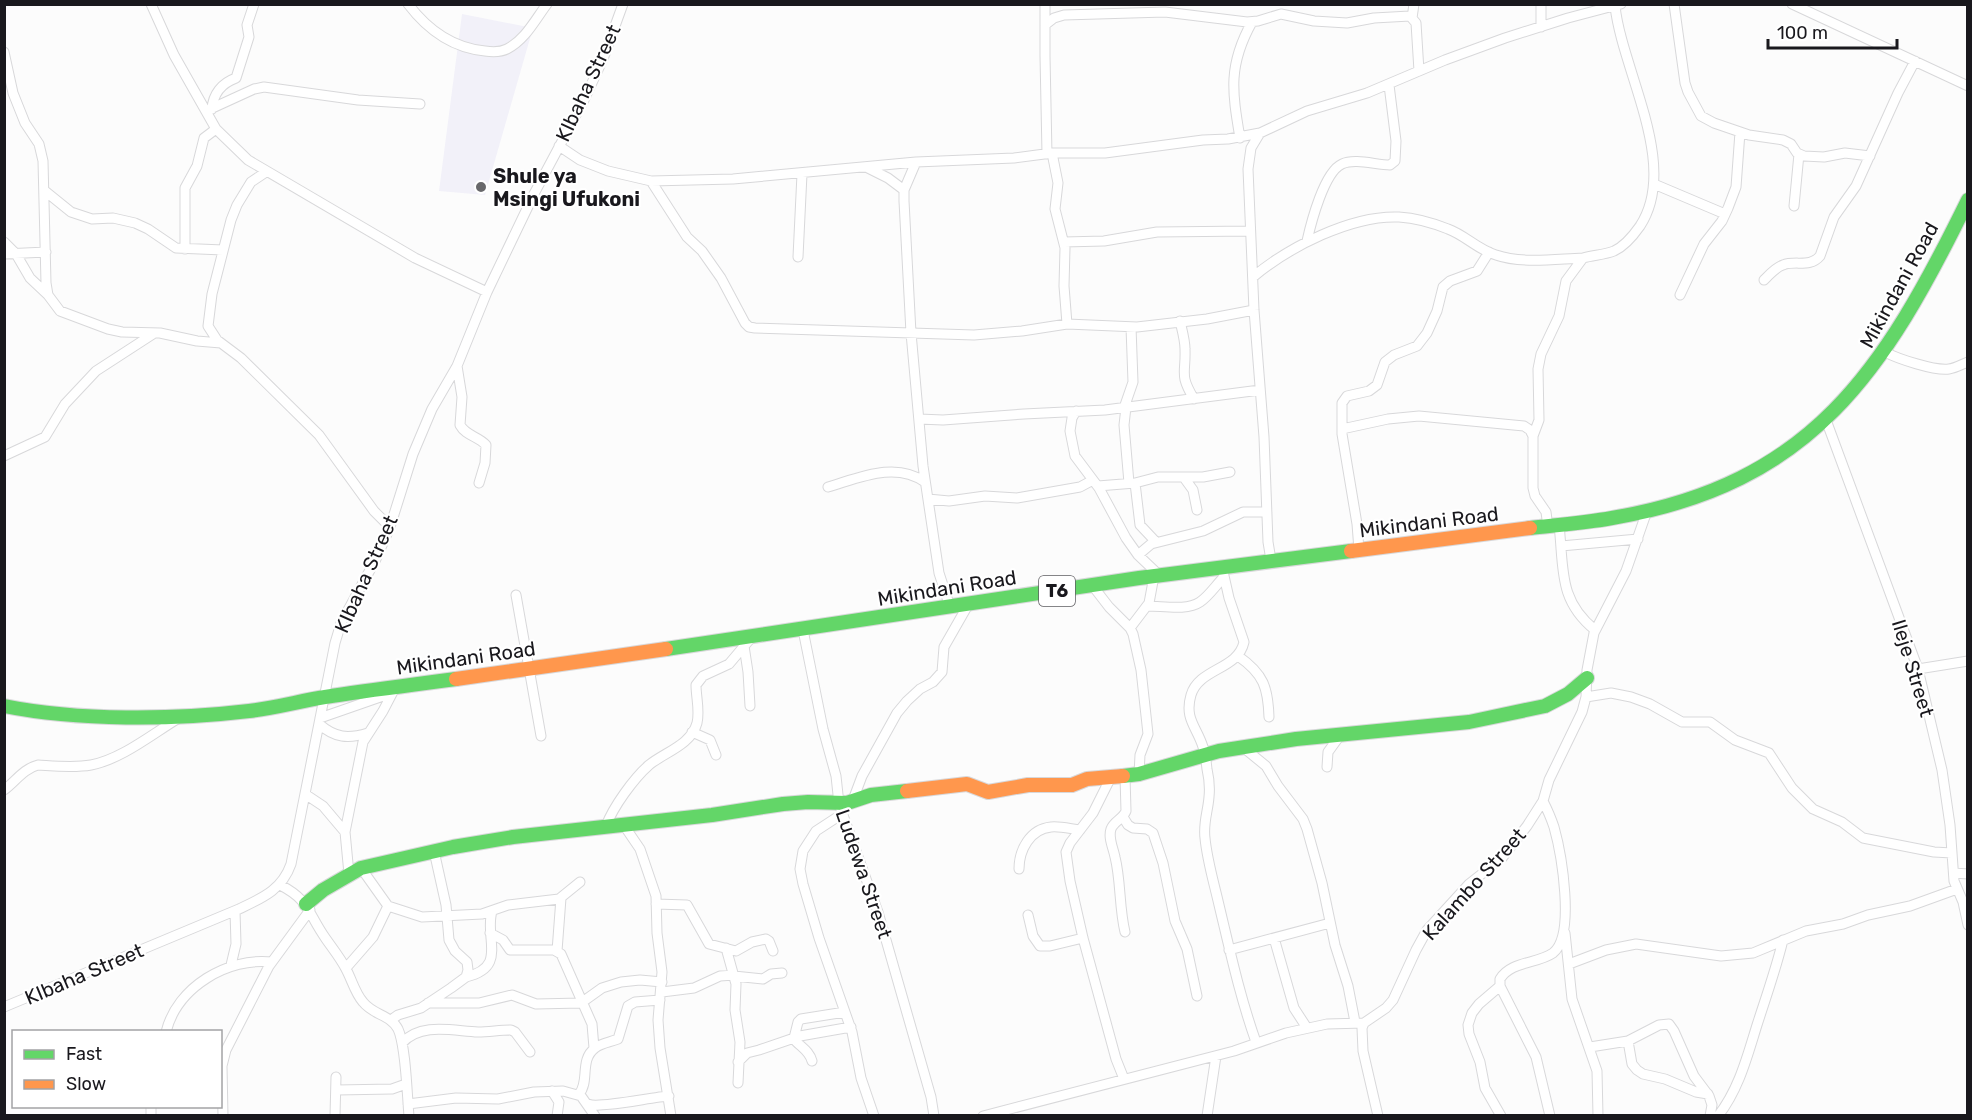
<svg xmlns="http://www.w3.org/2000/svg" width="1972" height="1120" font-family="Rubik,sans-serif">
	<rect width="100%" height="100%" fill="#fcfcfc"/>
	<path fill="#f2f1f9" d="M462,14L533,28L485,195L439,191Z"/>
	<g fill="none" stroke-linecap="round" stroke-linejoin="round">
		<g stroke="#d8d8da" stroke-width="11">
			<path id="street" d="M151,4L174,55L216,129L248,160L415,258L487,292
				M408,4C427,29 453,48 485,51C492,52 501,52 507,49C525,40 535,20 547,4
				M1045,4V56L1047,154
				M1541,4V27
				M1674,4L1685,83L1688,92L1701,116L1714,123L1749,135L1783,140L1791,144L1797,153L1804,156L1824,157L1845,153L1870,156
				M1792,4L1968,86
				M1412,18L1414,4
				M1045,25L1054,18L1064,15L1165,12L1247,22L1258,21L1281,14L1314,21L1347,23L1374,18L1410,16L1416,23L1419,71
				M4,52L13,93L25,123L39,144L43,161L46,283L48,295L60,311L108,329L122,332L160,333L197,341L221,343
				M212,109C213,94 222,83 236,78L249,37L247,25L254,4
				M206,111L254,89L264,87L358,100L420,104
				M1260,133L1251,148L1248,169L1254,310L1264,437L1268,542L1271,560
				M1240,138C1232,91 1228,65 1252,22
				M559,146L580,160L608,171L651,181L733,179L916,162L1014,158L1052,153H1105L1203,140L1228,139L1260,133L1307,111L1367,93L1445,60L1505,38L1568,18L1621,4
				M1052,153L1058,183L1055,209L1065,248L1064,286L1067,324
				M916,162L904,190V201L911,333L923,466L939,573L950,607
				M868,168L888,178L904,190
				M266,172L251,182L237,205L231,220L212,294L208,326L217,340L241,358L319,435L374,511L390,527
				M651,181L687,237L702,251L721,278L745,323L749,327L755,328L974,335L1022,331L1067,324L1137,327L1207,319L1254,310
				M1654,184L1725,214
				M45,191L71,212L92,219L113,218L135,223L148,229L176,248L223,250
				M1794,206L1799,154
				M1307,241C1311,223 1324,172 1342,164C1355,158 1376,165 1390,165L1395,161L1396,141L1389,85
				M4,242L16,254L30,278L48,295
				M1064,242L1104,241L1157,232L1250,231
				M185,249V188L197,166L204,138L216,129
				M4,254L46,252
				M798,257L802,174
				M1253,277C1289,247 1351,215 1399,217C1415,218 1433,223 1448,229C1465,235 1478,250 1496,255C1522,264 1555,259 1583,258
				M1764,280C1769,275 1776,267 1783,265C1795,260 1810,268 1820,256L1834,217L1856,186L1898,93L1915,61
				M1680,295L1704,244L1722,221L1728,208L1736,187L1740,132
				M1180,321C1182,330 1185,340 1185,349C1186,374 1179,374 1194,399
				M1885,352C1898,359 1935,371 1949,369C1956,368 1962,364 1968,362
				M457,366L462,397L460,425C466,436 478,436 486,445L485,463L479,483
				M1126,407L1124,425L1129,483
				M1124,408L1133,382L1131,327
				M1076,411L1072,418L1070,431L1075,456L1099,488L1126,538L1138,555L1159,575
				M919,419L943,420L1024,414L1105,410L1260,390
				M1826,420L1918,669L1942,770L1950,825L1954,881L1963,902L1968,925
				M1342,429L1388,419L1419,416L1524,426L1530,430L1533,436V488L1535,496L1546,512L1548,527
				M1533,436L1539,420L1538,369L1541,354L1559,316L1566,281L1583,258C1593,255 1604,255 1614,251C1625,246 1633,236 1640,226C1680,165 1622,71 1615,6
				M4,456L45,437L65,404L96,371L153,334
				M1185,479L1193,490L1197,510
				M1135,483L1140,525L1156,542
				M1098,486L1135,483L1158,477H1203L1230,472
				M828,487C859,478 895,461 925,482
				M928,499L949,501L985,496L1017,498L1080,487L1093,480
				M1559,525C1564,569 1558,600 1595,630
				M1561,546L1638,539
				M1359,550L1357,524L1342,434V403L1347,396L1369,391L1377,385L1385,362L1394,355L1417,346L1427,333L1437,311L1443,287L1450,281L1477,271L1489,252
				M1138,555L1151,544L1203,531L1243,512H1267
				M1222,567L1229,598L1244,642C1238,670 1199,668 1191,695C1184,719 1197,727 1203,747C1206,754 1206,762 1207,769C1209,778 1210,788 1209,797C1208,811 1203,823 1205,838C1207,860 1214,883 1219,905C1230,951 1240,997 1256,1042
				M1092,585L1109,607L1130,628L1133,634L1141,670L1148,734L1140,755L1139,774
				M516,595L541,736
				M1148,606C1163,606 1187,611 1200,602C1209,596 1216,585 1224,577
				M1130,628L1149,603L1154,576
				M803,630L823,729L836,776L839,804L878,912L931,1097L934,1116
				M744,646L748,672L750,706
				M1238,656C1264,674 1268,688 1269,717
				M1918,669L1968,661
				M1586,697L1611,693L1631,697L1650,704L1682,722H1710L1735,740L1769,753L1792,788L1813,809L1842,822L1863,838L1934,852L1952,853
				M320,718L386,695
				M319,724C335,738 348,739 368,733
				M692,732L710,740L716,755
				M1244,748L1266,766L1278,786L1303,819L1307,829L1322,883L1335,945L1348,986L1355,1022
				M1327,767L1328,752L1341,734
				M1111,777L1093,813L1070,843L1066,852L1070,881L1083,938L1116,1059L1124,1079
				M4,790C16,781 23,769 38,765C55,766 74,768 91,765C122,759 152,734 179,718
				M305,794L323,806L345,832
				M853,800L862,776L897,713L907,701L920,689L933,682L942,672L944,647L968,605
				M1543,801C1547,809 1551,818 1554,827C1561,852 1576,935 1553,953C1537,964 1511,961 1500,979V986L1536,1057L1550,1116
				M842,814L816,831L803,851L800,869L803,884L819,938L852,1032L861,1078L874,1116
				M1123,817L1128,825L1133,828L1147,829L1153,833L1163,863L1175,921L1187,949L1197,996
				M623,824L640,849L656,896L657,933L662,972L658,1020L660,1048L671,1116
				M606,826C613,807 634,778 649,765C665,752 691,745 697,723C700,711 696,697 696,685L703,676L729,664L751,638
				M361,868L388,906L422,917L482,914L508,905L559,899L580,882
				M1019,869C1019,850 1030,829 1051,827C1060,826 1071,829 1080,830
				M1954,873L1968,874
				M349,874L345,832L363,742L383,711L395,688
				M280,885C310,900 308,914 326,939C333,949 341,959 346,969C352,980 355,993 363,1002C373,1015 391,1015 398,1029C406,1046 407,1095 409,1116
				M656,904L687,905L709,944L736,951L752,942L766,939L769,941L773,951
				M1028,915L1033,936L1040,946H1050L1083,938
				M1125,932C1119,907 1121,881 1115,857C1113,847 1108,838 1111,829C1114,821 1123,819 1126,811L1125,776
				M490,933L503,940L510,950H554L561,954L592,1024L594,1048
				M1565,933L1572,999L1597,1071L1598,1116
				M1274,938L1294,1008L1307,1028
				M726,948L736,984L735,1010L740,1042L738,1083
				M1229,950L1330,923
				M557,951L561,898
				M1569,964L1606,950L1636,944L1721,956L1753,953L1806,931L1843,924L1868,915L1910,906L1957,889
				M231,965L236,944L235,911
				M346,968L373,937L388,906
				M734,976L763,979L771,974L782,973
				M466,977C508,967 484,939 492,911
				M1500,986L1479,1004L1472,1013L1468,1025L1469,1034L1480,1062L1485,1088L1501,1116
				M662,992L694,988L720,976L734,975
				M428,1003H479L512,995L536,1004L581,1003L602,988L621,982L640,980L662,982
				M4,1007L239,909C262,898 282,890 291,864L335,643L341,623L376,559L390,527L413,454L432,409L457,366L487,292L535,192L584,100L603,59L623,4
				M391,1020L398,1015L421,1008L451,988L466,977L468,970L467,962L455,951L449,940L446,905L434,851
				M166,1032C177,987 228,957 272,962
				M793,1038C800,1047 809,1050 812,1061
				M794,1038L798,1022L801,1019L845,1012
				M1628,1041L1632,1064L1637,1070L1643,1074L1665,1079L1696,1092L1708,1094
				M402,1043C421,1022 453,1031 478,1032C489,1032 500,1030 511,1030L515,1032L530,1052
				M1590,1047L1628,1041L1659,1025L1669,1024L1674,1031L1694,1076L1709,1096L1712,1105L1710,1116
				M738,1062L747,1053L759,1050L800,1036L851,1027
				M337,1090L392,1089L406,1084
				M552,1091L559,1102L557,1116
				M579,1094C590,1082 579,1060 595,1048C601,1043 611,1042 618,1039L628,1006L635,1002L660,1000
				M408,1104L456,1098L498,1099L534,1092L563,1091L581,1096L595,1116
				M588,1104C598,1109 652,1097 669,1096
				M151,1106V1116
				M223,1116L222,1066L226,1050L269,966L310,910
				M335,1116L336,1077
				M983,1116L1234,1051L1286,1033L1327,1024L1364,1023
				M1207,1116L1216,1056
				M1378,1116L1363,1051L1362,1028L1364,1023L1386,1008L1393,1000L1416,950L1427,930L1469,884L1502,858L1527,826L1543,801L1549,780L1582,712L1586,697L1587,670L1594,633L1626,571L1647,511
				M1718,1116C1739,1089 1747,1057 1757,1025C1766,997 1776,969 1783,940"/>
		</g>
		<g stroke="#d8d8da" stroke-width="16">
			<path id="fast" d="M1530,528C1557,525 1585,523 1612,518C1813,484 1884,371 1968,200
				M666,649L1139,578L1351,551
				M4,706C79,721 173,720 249,711C275,708 300,701 325,697C369,690 412,685 456,679
				M1123,776L1139,774L1219,751L1296,739L1469,722L1545,706L1568,694L1587,678
				M306,904L323,890L361,868L453,847L513,837L712,815L783,804L808,802L847,803L871,795L907,791"/>
		</g>
		<g stroke="#d8d8da" stroke-width="16">
			<path id="slow" d="M1351,551L1530,528
				M456,679L666,649
				M907,791L967,784L988,792L1028,785H1072L1087,779L1123,776"/>
		</g>
		<use href="#street" stroke="#fff" stroke-width="9"/>
		<use href="#fast" stroke="#63d668" stroke-width="14"/>
		<use href="#slow" stroke="#ff974d" stroke-width="14"/>
	</g>
	<circle fill="#68686b" stroke="#fff" stroke-width="2" cx="481" cy="187" r="6"/>
	<g text-anchor="middle" dominant-baseline="central" stroke-width="4.5" stroke-linejoin="round" paint-order="stroke">
		<rect fill="#fff" stroke="#5e5d61" stroke-width="1.5" x="1039" y="576" width="36" height="30" rx="4.5"/>
		<g font-size="18" font-weight="bold" fill="#19181d">
			<text x="1057" y="591">T6</text>
		</g>
		<g font-size="20" fill="#19181d" stroke="#fff">
			<text transform="translate(588 83) rotate(-65)">KIbaha Street</text>
			<text transform="translate(1899 285) rotate(-61)">Mikindani Road</text>
			<text transform="translate(1429 522) rotate(-7)">Mikindani Road</text>
			<text transform="translate(366 574) rotate(-66)">KIbaha Street</text>
			<text transform="translate(947 588) rotate(-9)">Mikindani Road</text>
			<text transform="translate(466 658) rotate(-8)">Mikindani Road</text>
			<text transform="translate(1913 668) rotate(73)">Ileje Street</text>
			<text transform="translate(864 874) rotate(71)">Ludewa Street</text>
			<text transform="translate(1474 884) rotate(-48)">Kalambo Street</text>
			<text transform="translate(84 974) rotate(-23)">KIbaha Street</text>
		</g>
		<g font-size="20" font-weight="bold" fill="#19181d" stroke="#fff" text-anchor="start">
			<text x="493" y="176">Shule ya<tspan x="493" dy="23">Msingi Ufukoni</tspan></text>
		</g>
	</g>
	<rect width="1972" height="1120" fill="none" stroke="#19181d" stroke-width="12"/>
	<rect x="12" y="1030" width="210" height="78" fill="#ffffff" stroke="#a3a3a5" stroke-width="1.5"/>
	<rect x="24" y="1050" width="30" height="9" fill="#63d668" stroke="#a3a3a5" stroke-width="1.5"/>
	<text x="66" y="1060" font-size="18" fill="#19181d">Fast</text>
	<rect x="24" y="1080" width="30" height="9" fill="#ff974d" stroke="#a3a3a5" stroke-width="1.5"/>
	<text x="66" y="1090" font-size="18" fill="#19181d">Slow</text>
	<path d="M1768 39v9h129v-9" fill="none" stroke="#19181d" stroke-width="3"/>
	<text x="1777" y="39" font-size="18" fill="#19181d" stroke="#ffffff" stroke-width="4.5" paint-order="stroke">100 m</text>
</svg>
